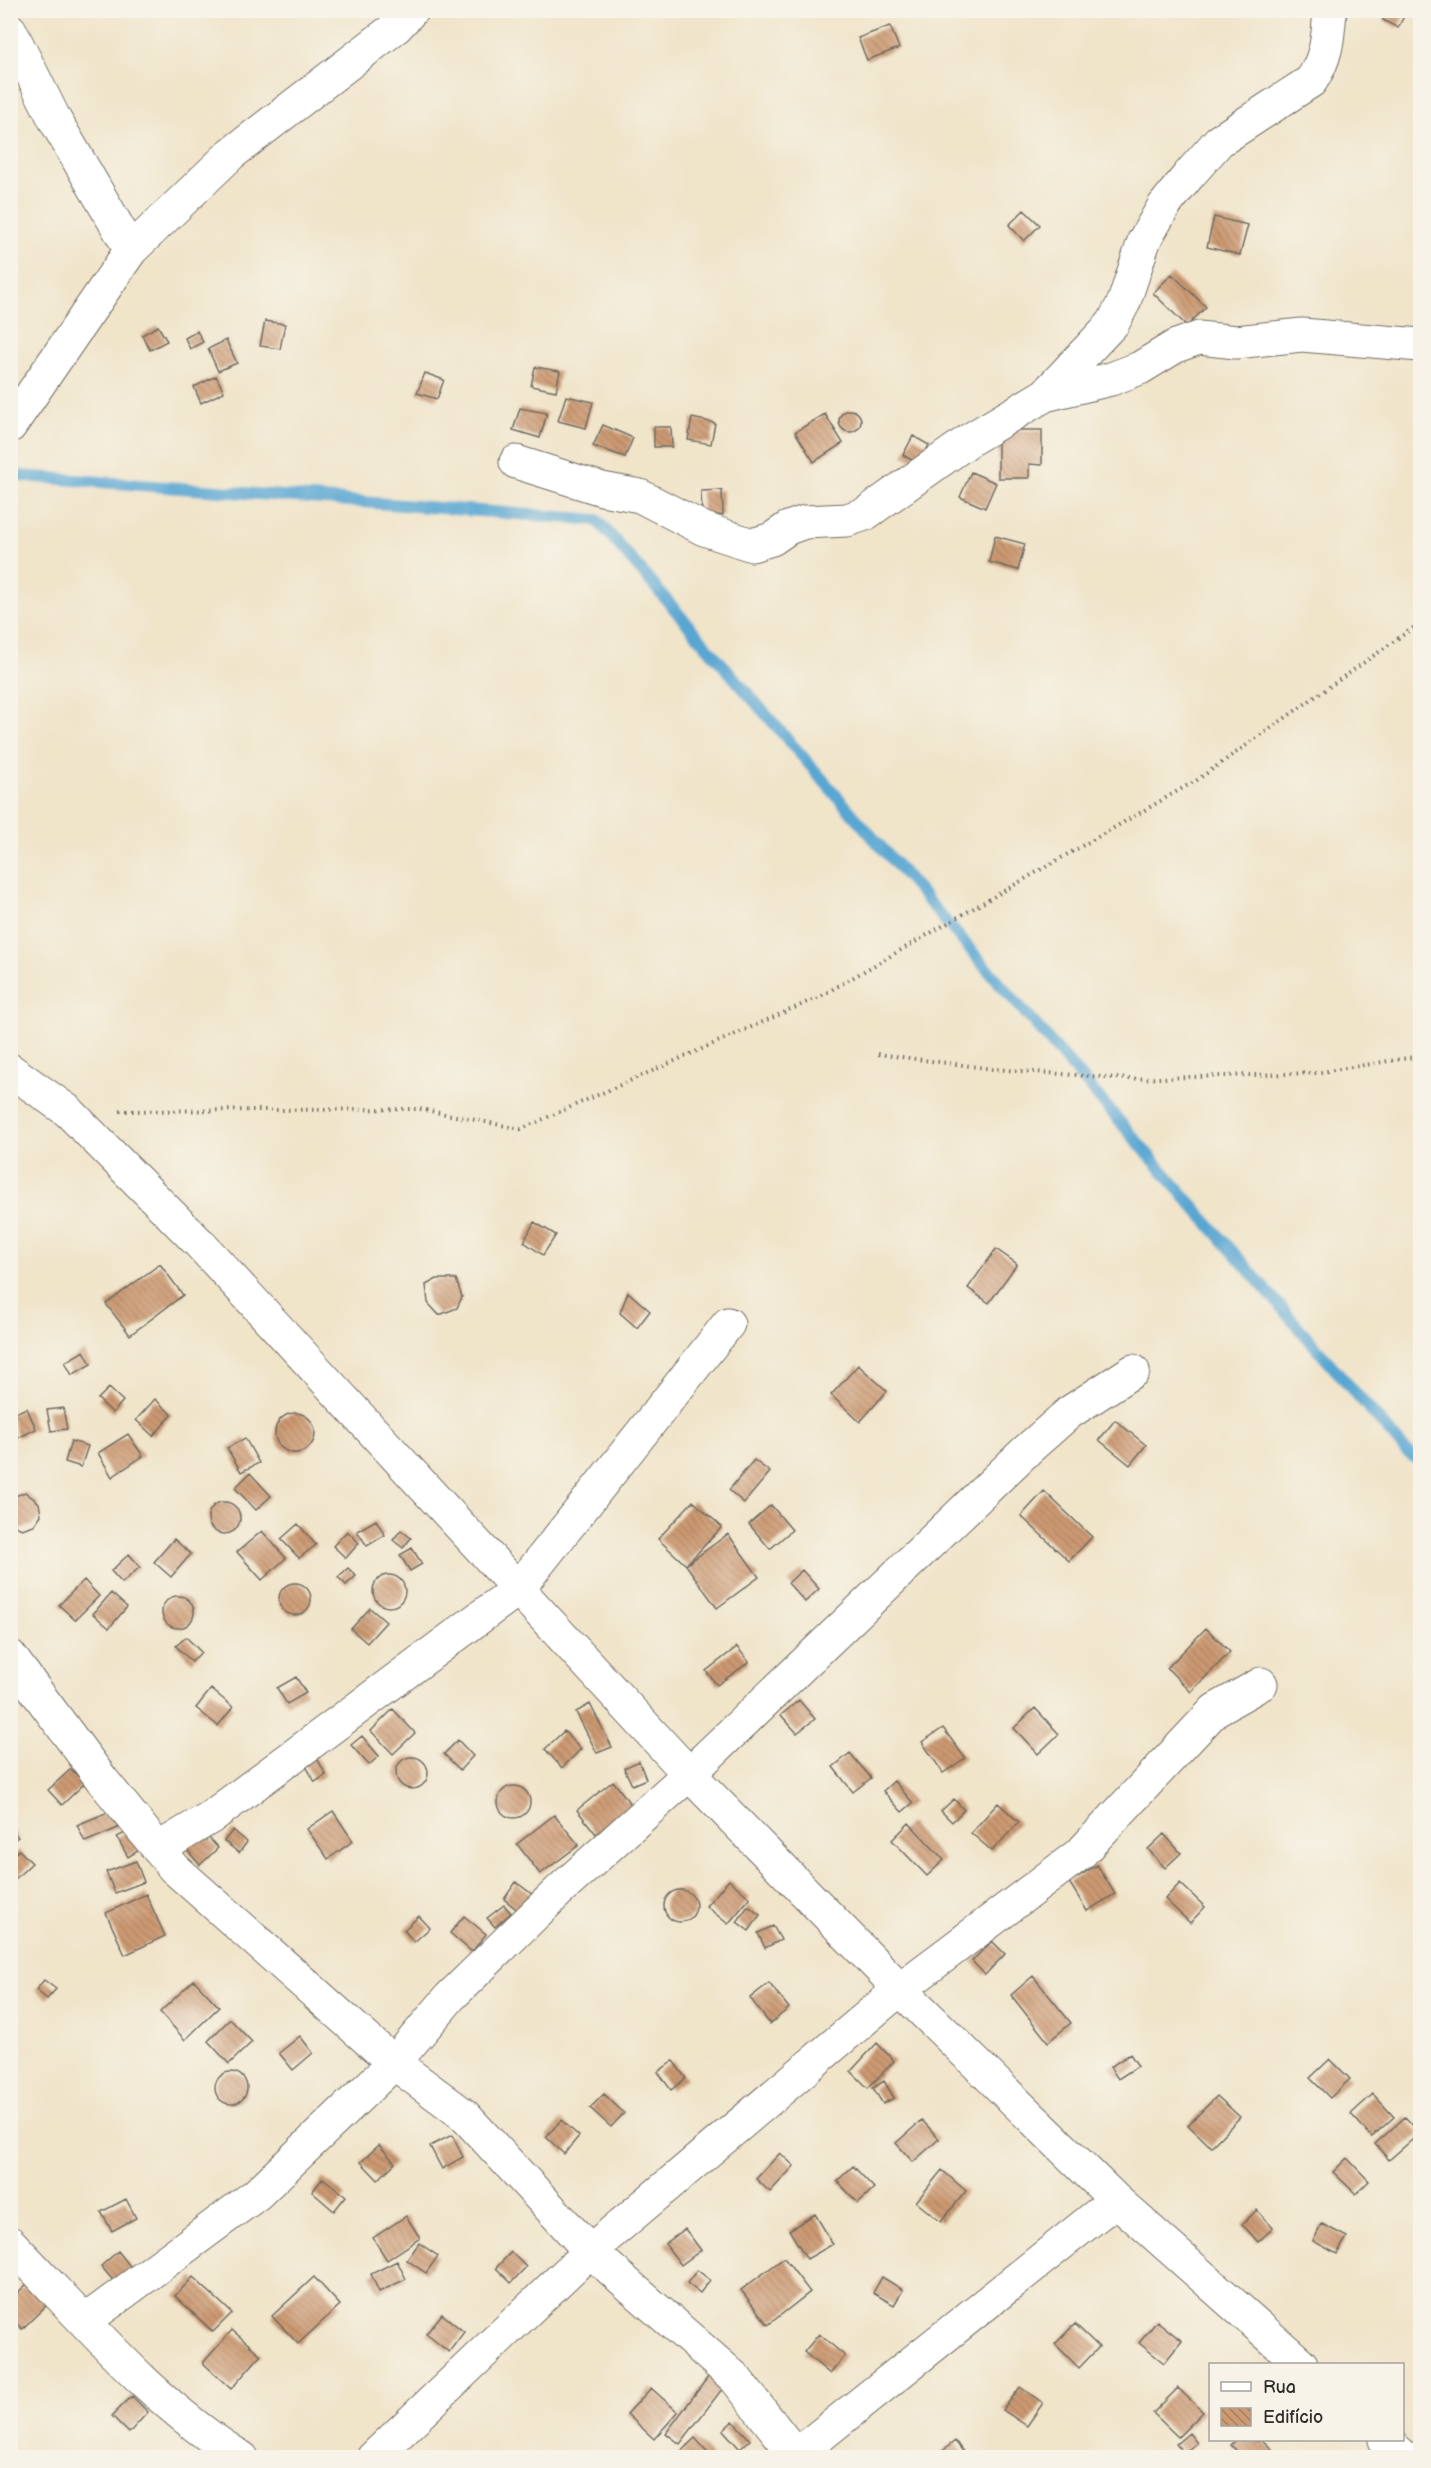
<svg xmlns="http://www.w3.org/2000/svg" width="1431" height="2468" font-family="'Balsamiq Sans',sans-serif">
	<defs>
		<pattern id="building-back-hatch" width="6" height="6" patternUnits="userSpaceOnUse" patternTransform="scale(1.5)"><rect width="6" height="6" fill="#cd9a72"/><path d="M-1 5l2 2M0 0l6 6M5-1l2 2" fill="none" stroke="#a77e5e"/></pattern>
	</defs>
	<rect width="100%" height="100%" fill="#f7f3e8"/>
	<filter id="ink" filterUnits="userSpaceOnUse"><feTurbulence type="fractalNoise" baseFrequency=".0167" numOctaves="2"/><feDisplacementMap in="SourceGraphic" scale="12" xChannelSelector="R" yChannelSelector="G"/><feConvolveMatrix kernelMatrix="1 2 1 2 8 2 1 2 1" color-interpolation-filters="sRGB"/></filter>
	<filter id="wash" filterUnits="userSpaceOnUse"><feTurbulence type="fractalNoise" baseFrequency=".008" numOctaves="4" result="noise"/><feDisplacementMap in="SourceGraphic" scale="24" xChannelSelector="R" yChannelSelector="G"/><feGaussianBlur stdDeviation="1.35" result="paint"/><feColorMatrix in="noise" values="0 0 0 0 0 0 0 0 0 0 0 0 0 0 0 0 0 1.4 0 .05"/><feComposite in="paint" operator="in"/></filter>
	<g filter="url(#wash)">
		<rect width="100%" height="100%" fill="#f0e4c9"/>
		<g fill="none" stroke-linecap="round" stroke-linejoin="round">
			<path stroke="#59a6d2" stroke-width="12" d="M10,475L597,520L1406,1451L1420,1461"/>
		</g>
		<g id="blocks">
			<path fill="url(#building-back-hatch)" d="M1056,10H1069L1066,16Z
				M1388,10L1404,16L1398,28L1383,20Z
				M890,26L899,48L867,60L858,38Z
				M1024,210L1040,225L1024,241L1009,225Z
				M1214,217L1248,225L1240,255L1207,247Z
				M1172,274L1206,307L1187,326L1153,293Z
				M265,321L285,324L280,349L260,346Z
				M158,326L167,341L150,350L142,335Z
				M197,331L203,342L190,349L185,338Z
				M226,340L237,363L218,371L208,349Z
				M535,367L560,371L556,391L531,386Z
				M425,373L444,380L437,399L417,393Z
				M216,376L224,392L201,403L194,387Z
				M566,396L593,402L586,428L558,421Z
				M520,408L547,413L540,438L513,430Z
				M839 421a11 11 0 1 1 22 0a11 11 0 1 1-22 0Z
				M825,414L843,443L814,462L795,432Z
				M692,418L715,423L711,444L688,440Z
				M603,425L633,438L625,457L593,446Z
				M654,427H671L672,447H654Z
				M998,430H1042V465L1029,464V478H998Z
				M913,436L929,445L919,464L903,455Z
				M971,472L996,483L985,508L960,497Z
				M722,490L723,515L702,516L701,491Z
				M995,536L1025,544L1018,570L989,562Z
				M534,1222L556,1235L543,1255L524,1242Z
				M996,1249L1017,1264L989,1303L968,1288Z
				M160,1264L183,1295L130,1335L106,1304Z
				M437,1279H456L462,1297L457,1308L439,1315L428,1303L426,1285Z
				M628,1292L650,1311L637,1328L620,1313Z
				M84,1351L91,1364L72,1375L65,1362Z
				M858,1365L887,1391L860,1422L831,1395Z
				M109,1388L123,1401L113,1413L98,1399Z
				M155,1399L172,1415L153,1436L136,1420Z
				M27,1408L36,1429L18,1438L10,1415Z
				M63,1408L67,1429L51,1431L47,1410Z
				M275 1433a20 20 0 1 1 40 0a20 20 0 1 1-40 0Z
				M1115,1420L1146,1445L1130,1465L1099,1440Z
				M128,1434L143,1456L112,1477L98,1453Z
				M245,1438L259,1463L241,1472L227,1448Z
				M71,1441L88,1446L81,1467L65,1462Z
				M754,1460L770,1472L744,1503L729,1490Z
				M250,1473L271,1496L256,1510L235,1488Z
				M1044,1491L1092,1537L1069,1561L1021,1516Z
				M25,1492L39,1503L41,1515L34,1525L22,1529L10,1524V1498Z
				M693,1501L722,1527L686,1565L658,1539Z
				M208 1518a16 16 0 1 1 32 0a16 16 0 1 1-32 0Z
				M771,1505L792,1530L770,1549L749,1524Z
				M376,1520L385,1535L367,1546L357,1531Z
				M298,1524L316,1545L299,1558L281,1539Z
				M401,1530L411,1538L403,1548L393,1540Z
				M262,1531L286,1558L262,1580L237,1552Z
				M347,1531L359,1543L346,1558L333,1546Z
				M728,1534L759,1577L717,1608L686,1565Z
				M174,1539L191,1554L171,1577L154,1562Z
				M412,1548L422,1564L410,1571L400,1555Z
				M129,1554L140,1567L122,1583L111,1571Z
				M348,1568L356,1576L346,1585L338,1577Z
				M802,1570L819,1589L805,1602L788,1583Z
				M373 1591a16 16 0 1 1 32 0a16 16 0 1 1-32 0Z
				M84,1580L99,1596L75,1620L59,1605Z
				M279 1599a16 16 0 1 1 32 0a16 16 0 1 1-32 0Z
				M111,1593L127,1607L109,1628L93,1614Z
				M162 1612a16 16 0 1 1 32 0a16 16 0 1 1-32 0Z
				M370,1608L386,1622L367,1643L351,1629Z
				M1206,1628L1230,1652L1191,1692L1167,1668Z
				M186,1637L201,1652L192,1662L176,1646Z
				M737,1647L749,1662L717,1685L706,1671Z
				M296,1677L306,1693L287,1704L277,1688Z
				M211,1689L233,1707L218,1726L196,1708Z
				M799,1700L815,1719L797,1733L781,1715Z
				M590,1704L612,1747L597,1753L576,1712Z
				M1035,1708L1059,1734L1038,1754L1014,1728Z
				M393,1709L415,1733L393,1754L371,1731Z
				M943,1728L965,1758L943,1773L922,1742Z
				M564,1731L581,1749L562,1768L545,1749Z
				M362,1736L379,1756L369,1765L351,1745Z
				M458,1740L473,1756L460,1770L444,1754Z
				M314,1752L326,1775L315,1782L302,1759Z
				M850,1753L871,1778L853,1792L833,1767Z
				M396 1773a16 16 0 1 1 32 0a16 16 0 1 1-32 0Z
				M639,1761L646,1779L632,1785L624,1768Z
				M71,1769L85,1783L62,1805L48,1790Z
				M613,1781L632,1806L596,1834L577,1810Z
				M894,1781L913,1803L902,1812L883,1791Z
				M498 1802a16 16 0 1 1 32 0a16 16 0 1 1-32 0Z
				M954,1799L964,1810L952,1822L941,1811Z
				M998,1803L1019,1822L992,1851L971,1833Z
				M111,1811L118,1828L85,1842L77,1825Z
				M333,1811L353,1841L328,1859L307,1829Z
				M554,1815L579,1845L540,1874L517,1844Z
				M909,1823L944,1860L927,1876L892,1840Z
				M10,1827L18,1837L10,1843Z
				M199,1827L218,1848L200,1865L181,1843Z
				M131,1830L141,1849L128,1857L117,1837Z
				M233,1830L247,1842L239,1853L224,1841Z
				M1164,1834L1181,1853L1165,1868L1148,1849Z
				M19,1850L32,1863L15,1879L10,1874V1858Z
				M136,1861L144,1882L115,1893L106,1872Z
				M1097,1865L1115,1894L1087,1911L1069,1882Z
				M729,1880L750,1898L728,1924L706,1906Z
				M516,1882L533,1895L520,1912L504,1899Z
				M1180,1883L1205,1907L1190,1923L1165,1899Z
				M664 1906a16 16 0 1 1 32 0a16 16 0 1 1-32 0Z
				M146,1894L165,1936L125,1955L106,1913Z
				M504,1905L511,1913L495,1927L487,1918Z
				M748,1906L760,1915L749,1931L737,1922Z
				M419,1916L430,1928L414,1942L404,1930Z
				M464,1916L486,1934L472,1952L450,1933Z
				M773,1926L781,1940L765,1948L758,1933Z
				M992,1941L1005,1954L985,1975L972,1961Z
				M1033,1976L1071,2023L1048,2042L1011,1995Z
				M44,1980L56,1989L47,1999L36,1990Z
				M194,1980L219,2007L185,2040L160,2012Z
				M769,1983L789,2008L770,2024L750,1998Z
				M230,2019L252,2042L229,2064L208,2041Z
				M300,2036L313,2053L293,2070L279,2053Z
				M877,2043L894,2061L868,2088L851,2071Z
				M1130,2054L1138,2066L1118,2079L1110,2067Z
				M1330,2059L1350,2079L1330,2098L1310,2078Z
				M673,2061L686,2078L671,2090L658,2072Z
				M215 2088a16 16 0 1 1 32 0a16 16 0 1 1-32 0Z
				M884,2081L894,2098L883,2104L873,2088Z
				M604,2094L624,2113L611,2127L590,2108Z
				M1373,2094L1394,2117L1372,2137L1351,2114Z
				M1217,2096L1240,2117L1211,2147L1188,2125Z
				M1405,2117L1420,2133L1389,2160L1375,2144Z
				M561,2120L579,2136L564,2154L546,2137Z
				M922,2120L939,2139L913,2162L896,2143Z
				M452,2135L463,2157L442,2169L430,2146Z
				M379,2145L395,2163L378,2180L361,2162Z
				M780,2153L794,2166L770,2192L756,2179Z
				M1347,2158L1369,2181L1356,2194L1333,2172Z
				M853,2166L874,2188L858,2203L837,2181Z
				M942,2170L966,2191L941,2222L916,2202Z
				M323,2178L346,2196L334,2211L312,2192Z
				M126,2199L136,2218L112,2231L101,2212Z
				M1257,2210L1273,2228L1258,2242L1242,2224Z
				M815,2214L833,2244L807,2259L789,2230Z
				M406,2216L420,2238L387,2260L373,2238Z
				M1322,2224L1347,2237L1337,2254L1313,2241Z
				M685,2229L701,2250L681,2265L665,2244Z
				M419,2243L438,2256L426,2273L407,2260Z
				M118,2251L133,2270L116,2284L101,2266Z
				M511,2252L526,2267L511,2283L496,2268Z
				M784,2258L810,2292L768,2325L741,2290Z
				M397,2261L406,2279L379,2292L371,2274Z
				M697,2270L710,2280L700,2293L687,2283Z
				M193,2277L232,2313L213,2332L175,2296Z
				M314,2277L340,2305L298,2344L272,2316Z
				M882,2277L903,2290L894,2305L873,2293Z
				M32,2279L52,2300L22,2329L10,2316V2300Z
				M442,2314L464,2332L449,2352L426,2334Z
				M1157,2321L1182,2341L1164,2363L1139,2343Z
				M1075,2324L1099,2347L1079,2368L1055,2344Z
				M232,2330L261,2355L231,2389L203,2363Z
				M819,2334L845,2356L830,2374L804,2352Z
				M711,2373L726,2384L680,2444L666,2433Z
				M1020,2387L1043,2403L1027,2426L1003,2410Z
				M651,2388L678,2412L654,2439L627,2414Z
				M1178,2388L1203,2412L1178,2437L1153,2413Z
				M132,2396L148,2412L129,2433L112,2416Z
				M733,2421L750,2440L740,2449L723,2430Z
				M1189,2433L1197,2443L1184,2453L1176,2444Z
				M695,2438L713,2458H674Z
				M1236,2440H1262L1274,2451L1268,2458H1244L1231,2445Z
				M955,2441L968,2458H934Z"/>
		</g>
	</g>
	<g filter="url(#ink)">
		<use href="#blocks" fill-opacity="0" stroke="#706c62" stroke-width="1.5"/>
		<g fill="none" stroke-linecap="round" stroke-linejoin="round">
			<g stroke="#706c62" stroke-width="35">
				<path id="minor" d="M10,30L55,120L131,250
					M1045,395L1113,323L1124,302L1144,241L1164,206L1189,175L1219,141L1311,81C1327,58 1328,37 1330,10
					M10,426L131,250L231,154L396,27L412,10
					M516,462L602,489L640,496L704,529L752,545L772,539L788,528L805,522L847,520L865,514L971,439L1045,395L1111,379L1140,368L1176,346L1199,338L1236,342L1302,335L1420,345
					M10,1070L68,1111L200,1244L689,1774L900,1989L1116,2200L1301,2364
					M10,1656L103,1781L174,1868L394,2063L464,2115L590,2251L735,2378L798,2458
					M158,1849L211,1817L518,1589L728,1324
					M10,2243C83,2318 152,2403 242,2458
					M85,2321L257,2194L394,2063L450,1997L559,1891L689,1774L1027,1450L1070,1412L1133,1371
					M1385,2440L1405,2458
					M796,2455L1116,2200
					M373,2458L590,2251L900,1989L1081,1853L1215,1710L1261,1684"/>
			</g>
			<path stroke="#706c62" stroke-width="4" stroke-dasharray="1.5 4.5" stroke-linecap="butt" d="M878,1054L993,1069L1130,1079L1315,1073L1420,1056
				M120,1111L420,1109L521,1129L819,997L1197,780L1420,623"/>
			<use href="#minor" stroke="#fff" stroke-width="33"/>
		</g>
	</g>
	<rect width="1431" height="2468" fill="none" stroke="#f7f3e8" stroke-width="36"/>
	<rect x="1209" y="2363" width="195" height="78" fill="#f7f3e8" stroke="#a5a39c" stroke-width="1.5"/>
	<rect x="1221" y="2382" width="30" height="9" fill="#ffffff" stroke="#a5a39c" stroke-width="1.5"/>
	<text x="1263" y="2393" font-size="18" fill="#2b2b2b">Rua</text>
	<rect x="1221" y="2408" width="30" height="18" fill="url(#building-back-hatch)" stroke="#a5a39c" stroke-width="1.5"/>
	<text x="1263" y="2423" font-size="18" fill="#2b2b2b">Edifício</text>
</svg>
